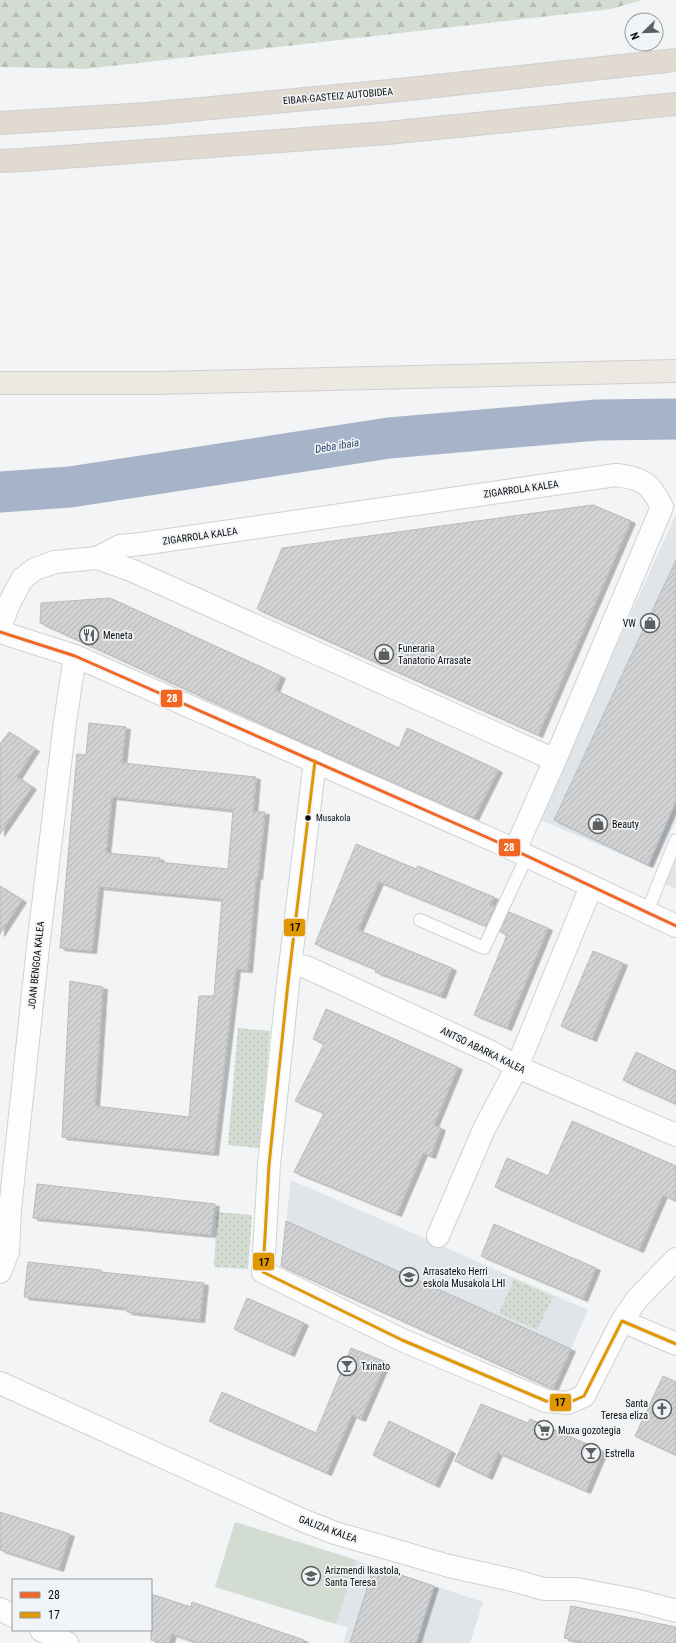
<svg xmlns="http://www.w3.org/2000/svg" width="676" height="1643" font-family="'Roboto Condensed',sans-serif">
	<defs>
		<pattern id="forest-firs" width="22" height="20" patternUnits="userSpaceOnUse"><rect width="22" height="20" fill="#d3dcd2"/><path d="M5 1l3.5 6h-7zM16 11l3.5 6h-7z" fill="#b4bcb3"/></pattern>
		<pattern id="park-dots" width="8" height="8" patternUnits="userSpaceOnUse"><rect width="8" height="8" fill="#d3dcd2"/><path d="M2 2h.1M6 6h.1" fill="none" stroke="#b4bcb3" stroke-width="1.8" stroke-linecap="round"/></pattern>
		<pattern id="building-hatch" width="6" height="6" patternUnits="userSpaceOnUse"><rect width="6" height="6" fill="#d1d2d3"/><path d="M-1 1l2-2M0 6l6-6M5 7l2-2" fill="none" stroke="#b2b3b4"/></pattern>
		<filter id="shadow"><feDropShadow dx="4.5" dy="2.5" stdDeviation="0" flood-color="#0004"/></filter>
	</defs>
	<rect width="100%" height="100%" fill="#f2f4f5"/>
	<path fill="#e0e5ea" d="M676,514V820L654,868L538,819Z
		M676,852V889L663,883Z
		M291,1180L588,1310L553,1390L281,1266Z
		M235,1522L356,1560L483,1602L470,1643H343L348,1628L215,1587Z"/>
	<path fill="url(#forest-firs)" d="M0,0H642L611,9L85,69L0,67Z"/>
	<path fill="url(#park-dots)" d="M238,1028L270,1031L260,1148L228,1145Z
		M217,1212L252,1215L248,1269L214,1267Z
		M514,1279L553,1297L537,1330L499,1313Z"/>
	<path fill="#d3dcd2" d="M235,1522L356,1560L336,1624L215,1587Z"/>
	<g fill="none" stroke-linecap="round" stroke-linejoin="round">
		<path stroke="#a6b3c8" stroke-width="41" d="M0,492L70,487L389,438L597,420L676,419"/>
	</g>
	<path fill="url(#building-hatch)" stroke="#babbbc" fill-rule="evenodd" filter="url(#shadow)" d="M593,505L631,521L538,735L257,609L282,548Z
		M676,560V801L648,865L554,820Z
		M110,598L281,676L275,690L399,748L407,728L498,770L474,818L306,744L40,623L41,603Z
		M89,723L126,727L122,763L256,777L253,812H265L258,877H256L248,970L236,969L214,1153L62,1137L70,981L103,987L95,1106L189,1117L199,996H214L222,899L99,887L92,951L60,948L77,754L86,755ZM112,797L233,810L228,869L159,862L160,858L106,853Z
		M9,732L35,749L17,777L32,787L0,834V744Z
		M356,844L416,869L418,866L494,897L490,905L495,907L486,926L379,882L358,930L452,968L441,996L375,972L377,970L315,944Z
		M0,886L22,900L0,934Z
		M509,912L548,928L507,1028L474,1015L507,935L500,932Z
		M593,951L623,963L592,1039L561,1026Z
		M326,1009L458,1067L434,1125L441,1128L431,1156L423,1153L397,1214L294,1172L324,1113L295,1101L324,1044L313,1039Z
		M636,1052L676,1071V1104L623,1080Z
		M572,1121L676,1166V1201L663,1195L639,1250L495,1187L507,1158L548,1176Z
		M37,1184L215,1204L211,1235L33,1218Z
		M286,1221L571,1349L553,1389L281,1266Z
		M494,1224L596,1268L583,1299L481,1256Z
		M28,1262L101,1270V1272L204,1283L200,1320L127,1312V1308L24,1297Z
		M247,1298L304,1323L290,1354L234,1329Z
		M351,1348L386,1362L361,1419L352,1415L327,1473L209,1421L222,1392L316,1433Z
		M663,1376L676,1382V1455L635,1436Z
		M481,1404L528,1423L530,1419L603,1451L586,1491L498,1453L488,1477L455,1461Z
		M389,1421L451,1451L435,1485L373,1455Z
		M0,1512L70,1534L59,1569L0,1550Z
		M374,1566L434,1586L416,1643H350Z
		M151,1594L191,1607L192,1602L304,1640L303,1643H198L172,1634L169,1643H162L151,1640Z
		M571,1606L676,1627V1643H586L564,1638Z"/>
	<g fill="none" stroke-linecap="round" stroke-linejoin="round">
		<g stroke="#d1d1d2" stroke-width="14">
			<path id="lane" d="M647,912L676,840
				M420,920L484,948L527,856"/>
		</g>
		<g stroke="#d1d1d2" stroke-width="24">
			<path id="street" d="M97,558L131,570L555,760
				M0,627L9,604L22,579L35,569L55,562L97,558L120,546L141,544L616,475C644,479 649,482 662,507L555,760L515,850
				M315,761L288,983L269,1165L263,1272L402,1340L546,1401L568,1403L584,1396L622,1321L676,1344
				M291,964L306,967L493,1053L517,1067L676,1135
				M438,1236L485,1127L517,1067L591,887
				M0,1272L8,1252L10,1209L38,947L65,722L75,656
				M622,1321L637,1299L676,1259
				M0,1383L302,1520L335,1533L449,1566L512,1580L544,1589H576L635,1600L676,1611
				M0,1609L13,1616
				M41,1630L67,1643"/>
		</g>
		<g stroke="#d1d1d2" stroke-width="24">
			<path id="secondary" d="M0,632L75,656L493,840L676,926"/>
		</g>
		<g stroke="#cfcfd0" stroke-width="24">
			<path id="primary" d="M0,383H154L676,371"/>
		</g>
		<g stroke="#cfcfd0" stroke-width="24">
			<path id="highway" d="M0,123L147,114L390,91L676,60
				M0,161L23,160L387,133L676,104"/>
		</g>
		<use href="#lane" stroke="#fdfdfe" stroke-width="12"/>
		<use href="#street" stroke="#fdfdfe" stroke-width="22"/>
		<use href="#secondary" stroke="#fdfdfe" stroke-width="22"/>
		<use href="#primary" stroke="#ece8e2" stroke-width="22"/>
		<use href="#highway" stroke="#e1dad0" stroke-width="22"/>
		<g stroke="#f1f4f6" stroke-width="6">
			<path id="bus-1" d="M0,632L75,656L493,840L676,926"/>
		</g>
		<g stroke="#f1f4f6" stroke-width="6">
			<path id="bus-2" d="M315,761L288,983L269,1165L263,1272L402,1340L546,1401L568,1403L584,1396L622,1321L676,1344"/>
		</g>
		<use href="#bus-1" stroke="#f26522" stroke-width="3"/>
		<use href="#bus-2" stroke="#e09701" stroke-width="3"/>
	</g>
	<defs>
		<g id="shop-ring" transform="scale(1)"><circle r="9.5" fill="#f1f4f6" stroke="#5d5e5f" stroke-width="1.5"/><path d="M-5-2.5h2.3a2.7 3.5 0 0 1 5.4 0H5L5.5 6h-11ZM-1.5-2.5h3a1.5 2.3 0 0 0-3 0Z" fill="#5d5e5f"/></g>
		<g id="restaurant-ring" transform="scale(1)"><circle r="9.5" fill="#f1f4f6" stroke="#5d5e5f" stroke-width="1.5"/><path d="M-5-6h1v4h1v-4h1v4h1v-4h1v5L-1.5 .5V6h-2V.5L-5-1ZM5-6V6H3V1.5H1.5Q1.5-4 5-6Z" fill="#5d5e5f"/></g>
		<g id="school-ring" transform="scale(1)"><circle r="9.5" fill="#f1f4f6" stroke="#5d5e5f" stroke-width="1.5"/><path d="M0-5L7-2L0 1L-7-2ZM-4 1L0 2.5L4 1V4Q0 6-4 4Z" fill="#5d5e5f"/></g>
		<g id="bar-ring" transform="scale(1)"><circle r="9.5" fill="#f1f4f6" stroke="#5d5e5f" stroke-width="1.5"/><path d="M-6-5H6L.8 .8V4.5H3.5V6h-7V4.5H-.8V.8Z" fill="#5d5e5f"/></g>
		<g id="church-ring" transform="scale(1)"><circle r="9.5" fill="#f1f4f6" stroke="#5d5e5f" stroke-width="1.5"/><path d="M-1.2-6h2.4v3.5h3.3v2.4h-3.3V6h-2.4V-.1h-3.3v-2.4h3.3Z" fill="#5d5e5f"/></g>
		<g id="supermarket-ring" transform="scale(1)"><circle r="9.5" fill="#f1f4f6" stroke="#5d5e5f" stroke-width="1.5"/><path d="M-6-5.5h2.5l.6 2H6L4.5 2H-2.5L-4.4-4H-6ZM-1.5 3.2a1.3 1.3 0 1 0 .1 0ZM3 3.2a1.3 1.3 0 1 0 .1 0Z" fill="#5d5e5f"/></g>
	</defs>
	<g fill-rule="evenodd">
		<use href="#shop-ring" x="650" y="623"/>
		<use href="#restaurant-ring" x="89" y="635"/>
		<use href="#shop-ring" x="384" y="654"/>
		<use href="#shop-ring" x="598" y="824"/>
		<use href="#school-ring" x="409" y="1277"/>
		<use href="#bar-ring" x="347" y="1366"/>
		<use href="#church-ring" x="662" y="1409"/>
		<use href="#supermarket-ring" x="544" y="1430"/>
		<use href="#bar-ring" x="591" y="1453"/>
		<use href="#school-ring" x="311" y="1576"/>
	</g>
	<circle fill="#0d0d0e" stroke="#f1f4f6" stroke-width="1.5" cx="308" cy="818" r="3.5"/>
	<g text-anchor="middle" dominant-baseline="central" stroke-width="3.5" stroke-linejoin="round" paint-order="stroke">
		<g font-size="9" fill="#0d0d0e" stroke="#f1f4f6" text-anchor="start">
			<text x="316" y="818">Musakola</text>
		</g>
		<g font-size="10" fill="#0d0d0e" stroke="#f1f4f6">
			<text transform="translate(338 96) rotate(-5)">EIBAR-GASTEIZ AUTOBIDEA</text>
			<text transform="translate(521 489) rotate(-8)">ZIGARROLA KALEA</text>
			<text transform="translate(200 536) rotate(-8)">ZIGARROLA KALEA</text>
			<text transform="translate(36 965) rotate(-84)">JOAN BENGOA KALEA</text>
			<text transform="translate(483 1050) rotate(26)">ANTSO ABARKA KALEA</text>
			<text transform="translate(328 1529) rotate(20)">GALIZIA KALEA</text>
		</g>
		<g font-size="10" fill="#0d0d0e" stroke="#f1f4f6" text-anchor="start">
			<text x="636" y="623" text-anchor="end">VW</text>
			<text x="103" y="635">Meneta</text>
			<text x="398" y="648">Funeraria<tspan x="398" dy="12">Tanatorio Arrasate</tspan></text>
			<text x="612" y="824">Beauty</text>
			<text x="423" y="1271">Arrasateko Herri<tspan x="423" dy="12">eskola Musakola LHI</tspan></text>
			<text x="361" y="1366">Txinato</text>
			<text x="648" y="1403" text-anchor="end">Santa<tspan x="648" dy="12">Teresa eliza</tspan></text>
			<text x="558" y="1430">Muxa gozotegia</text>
			<text x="605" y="1453">Estrella</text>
			<text x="325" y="1570">Arizmendi Ikastola,<tspan x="325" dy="12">Santa Teresa</tspan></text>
		</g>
		<g font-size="11" font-style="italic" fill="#2f4771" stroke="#f1f4f6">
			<text transform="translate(337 446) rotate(-9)">Deba ibaia</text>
		</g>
	</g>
	<g stroke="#f1f4f6" stroke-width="1.5">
		<rect x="160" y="689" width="23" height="19" rx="4" fill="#f26522"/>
		<rect x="498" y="838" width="23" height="19" rx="4" fill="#f26522"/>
		<rect x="283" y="918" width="23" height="19" rx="4" fill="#e09701"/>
		<rect x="252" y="1252" width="23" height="19" rx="4" fill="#e09701"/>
		<rect x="549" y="1393" width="23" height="19" rx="4" fill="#e09701"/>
	</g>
	<g font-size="11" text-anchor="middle" font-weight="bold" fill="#fff">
		<text x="172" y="702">28</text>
		<text x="509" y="851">28</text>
	</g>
	<g font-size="11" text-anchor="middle" font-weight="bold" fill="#111">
		<text x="295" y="931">17</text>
		<text x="264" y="1266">17</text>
		<text x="560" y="1406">17</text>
	</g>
	<rect x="12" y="1579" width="140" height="52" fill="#f1f4f6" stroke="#969899"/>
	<rect x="20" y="1592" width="20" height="6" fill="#f26522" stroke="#969899"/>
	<text x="48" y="1599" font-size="12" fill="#0d0d0e">28</text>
	<rect x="20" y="1612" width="20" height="6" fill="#e09701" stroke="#969899"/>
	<text x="48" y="1619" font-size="12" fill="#0d0d0e">17</text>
	<g transform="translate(644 32) rotate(247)"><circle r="19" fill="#f1f4f6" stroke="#969899"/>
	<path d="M0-3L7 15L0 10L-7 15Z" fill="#5d5e5f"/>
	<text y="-6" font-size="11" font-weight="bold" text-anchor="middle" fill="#0d0d0e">N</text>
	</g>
</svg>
